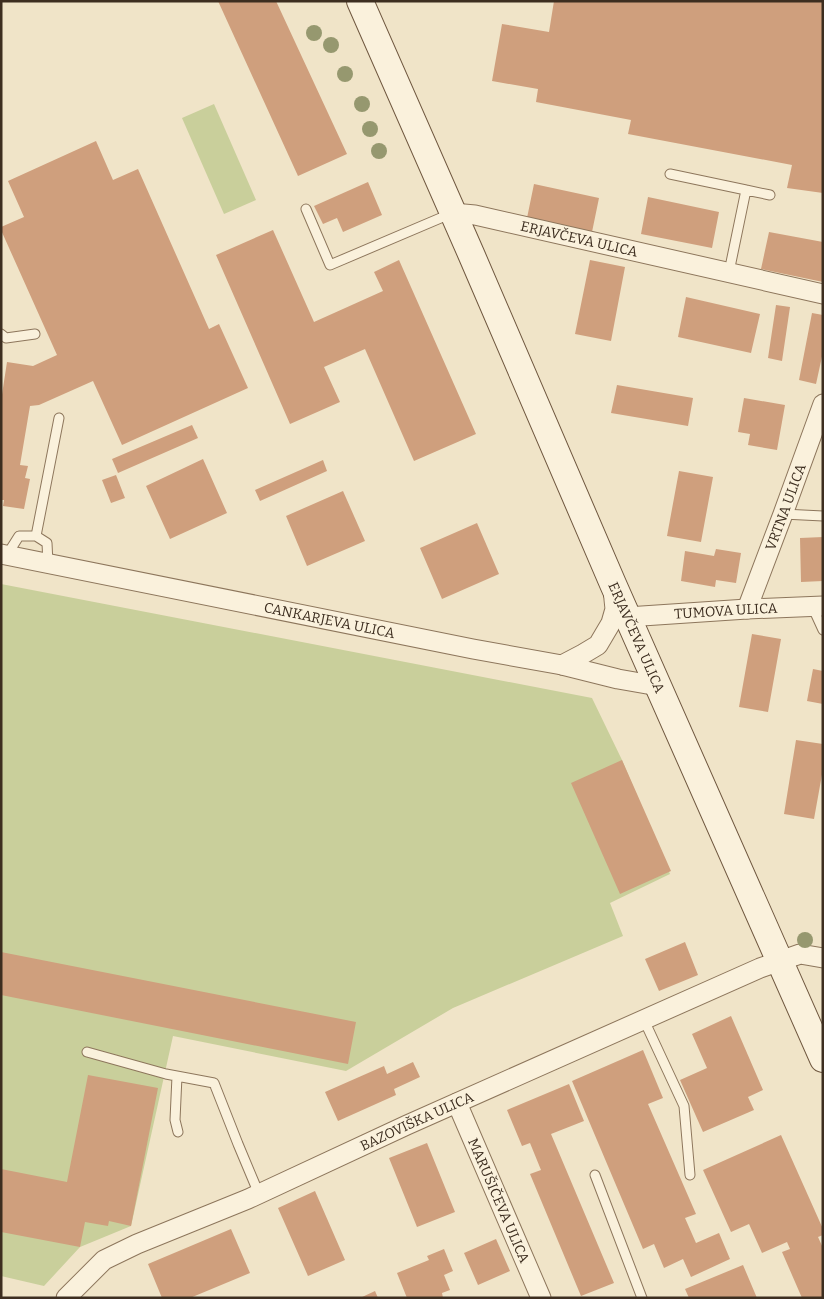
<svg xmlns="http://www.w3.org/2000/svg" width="824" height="1299" font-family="Bitter,serif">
	<rect width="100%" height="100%" fill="#f0e4c8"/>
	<path fill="#c9cf9b" d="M214,104L256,200L224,214L182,118Z
		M1,584L592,698L622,760L670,874L610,903L623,936L453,1008L346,1071L173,1036L131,1226L80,1247L44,1286L1,1276Z"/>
	<path fill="#cf9f7d" d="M218,1H276L347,154L298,176Z
		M554,1H823V193L787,188L792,165L628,134L631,120L536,102L538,89L492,81L502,24L549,32Z
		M96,141L113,180L138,169L209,329L219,324L248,388L122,445L93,381L39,405L30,406L20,465L28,466L25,478L30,479L24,509L3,506L4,500H1V401L7,362L33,366L57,355L1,230V227L24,217L8,181Z
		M368,182L382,215L343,232L337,218L323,224L314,206Z
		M534,184L599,198L592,232L527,218Z
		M648,197L719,212L712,248L641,234Z
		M273,230L314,322L383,291L374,272L399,260L476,434L414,461L365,349L324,367L340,402L290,424L216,255Z
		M769,232L823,242V282L761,269Z
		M590,260L625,267L611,341L575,334Z
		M686,297L760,314L751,353L678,337Z
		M776,305L790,307L782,361L768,358Z
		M812,313L823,315V352L816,384L799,380Z
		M617,385L693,398L688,426L611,413Z
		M744,398L785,405L777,450L748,445L750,434L738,432Z
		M192,425L198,438L118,473L112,459Z
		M203,459L227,513L170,539L146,486Z
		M323,460L327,471L260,501L255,490Z
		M679,471L713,477L701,542L667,536Z
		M116,475L125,498L111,503L102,480Z
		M343,491L365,541L307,566L286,516Z
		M477,523L499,574L442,599L420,548Z
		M823,537V581L801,582L800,538Z
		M716,549L741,553L736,583L716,580L715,587L681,581L685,551L714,556Z
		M752,634L781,639L768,712L739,707Z
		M813,669L823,671V704L807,701Z
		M796,740L823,744V769L814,819L784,814Z
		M622,760L671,871L620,894L571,783Z
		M685,942L698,975L659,991L645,959Z
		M1,952L356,1022L348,1064L1,995Z
		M731,1016L763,1090L748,1097L754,1110L703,1132L680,1080L707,1068L692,1034Z
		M643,1050L663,1098L648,1104L696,1214L685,1218L696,1243L719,1233L730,1259L691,1277L683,1259L664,1268L654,1244L643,1249L572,1081Z
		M413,1062L420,1077L394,1089L396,1095L338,1121L325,1092L384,1066L387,1074Z
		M88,1075L158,1088L131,1226L109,1221L108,1226L85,1222L80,1247L1,1232V1169L67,1182Z
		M569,1084L584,1121L551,1134L614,1283L581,1296L530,1174L541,1170L530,1143L522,1146L507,1110Z
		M781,1135L823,1229V1235L818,1237L823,1248V1298H802L782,1252L790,1249L787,1242L762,1253L749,1224L731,1232L703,1170Z
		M427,1143L455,1212L417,1227L389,1158Z
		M315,1191L345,1260L308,1276L278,1208Z
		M231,1229L250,1273L190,1298H162L148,1264Z
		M496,1239L510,1271L478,1285L464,1253Z
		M444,1249L453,1271L444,1275L450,1290L442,1293L443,1298H407L397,1273L429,1260L427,1256Z
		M743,1265L757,1298H689L685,1289Z
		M375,1291L378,1298H360Z"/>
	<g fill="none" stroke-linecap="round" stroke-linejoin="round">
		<g stroke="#8d765c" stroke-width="11">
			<path id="lane" d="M670,174L746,190
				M306,209L330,265L450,214
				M729,272L746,190L770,195
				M1,334L6,338L35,334
				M783,514L823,516
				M36,536L59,418
				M7,555L19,536H36L47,543L48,564
				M812,606L823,630
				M644,1020L684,1106L690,1175
				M87,1052L166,1074L214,1083L238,1144L259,1194
				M177,1076L175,1120L178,1132
				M595,1175L642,1298"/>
		</g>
		<g stroke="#8d765c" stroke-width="21">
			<g id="street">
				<path id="s1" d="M453,213L475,215L823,294"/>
				<path id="s2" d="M1,554L473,649L562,665L618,679L658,686"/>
				<path id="s3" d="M747,609L783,514L823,404"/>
				<path id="s4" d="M627,617L747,609L823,606"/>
				<path d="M562,665L583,654L598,645L611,623L615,609L613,590"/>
				<path id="s5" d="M457,1103L541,1298"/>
				<path id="s6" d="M66,1298L104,1260L137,1244L248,1199L407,1125L760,968L800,954L823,958"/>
			</g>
		</g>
		<g stroke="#6f573f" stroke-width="28">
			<g id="secondary">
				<path id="s7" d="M360,1L472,256L613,584L823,1059"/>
			</g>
		</g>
		<use href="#lane" stroke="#faf1dc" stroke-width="9"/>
		<use href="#street" stroke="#faf1dc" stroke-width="19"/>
		<use href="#secondary" stroke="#faf1dc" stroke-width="26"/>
	</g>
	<g fill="#96986f">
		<circle cx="314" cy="33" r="8"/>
		<circle cx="331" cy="45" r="8"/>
		<circle cx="345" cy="74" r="8"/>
		<circle cx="362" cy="104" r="8"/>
		<circle cx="370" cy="129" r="8"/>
		<circle cx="379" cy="151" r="8"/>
		<circle cx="805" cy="940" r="8"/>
	</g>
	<g text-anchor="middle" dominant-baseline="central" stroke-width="5" stroke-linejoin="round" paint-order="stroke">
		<g font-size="14" fill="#3d2e20" stroke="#f7eed8">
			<text stroke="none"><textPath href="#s1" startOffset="129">ERJAVČEVA ULICA</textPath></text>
			<text stroke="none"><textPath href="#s3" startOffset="109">VRTNA ULICA</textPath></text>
			<text stroke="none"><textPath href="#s4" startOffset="99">TUMOVA ULICA</textPath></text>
			<text stroke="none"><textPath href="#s2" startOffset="335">CANKARJEVA ULICA</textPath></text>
			<text stroke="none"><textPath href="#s7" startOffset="694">ERJAVČEVA ULICA</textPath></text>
			<text stroke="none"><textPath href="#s6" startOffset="396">BAZOVIŠKA ULICA</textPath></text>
			<text stroke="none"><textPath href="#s5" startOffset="106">MARUŠIČEVA ULICA</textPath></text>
		</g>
	</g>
	<rect width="824" height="1299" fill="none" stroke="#3d2e20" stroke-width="5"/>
</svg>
